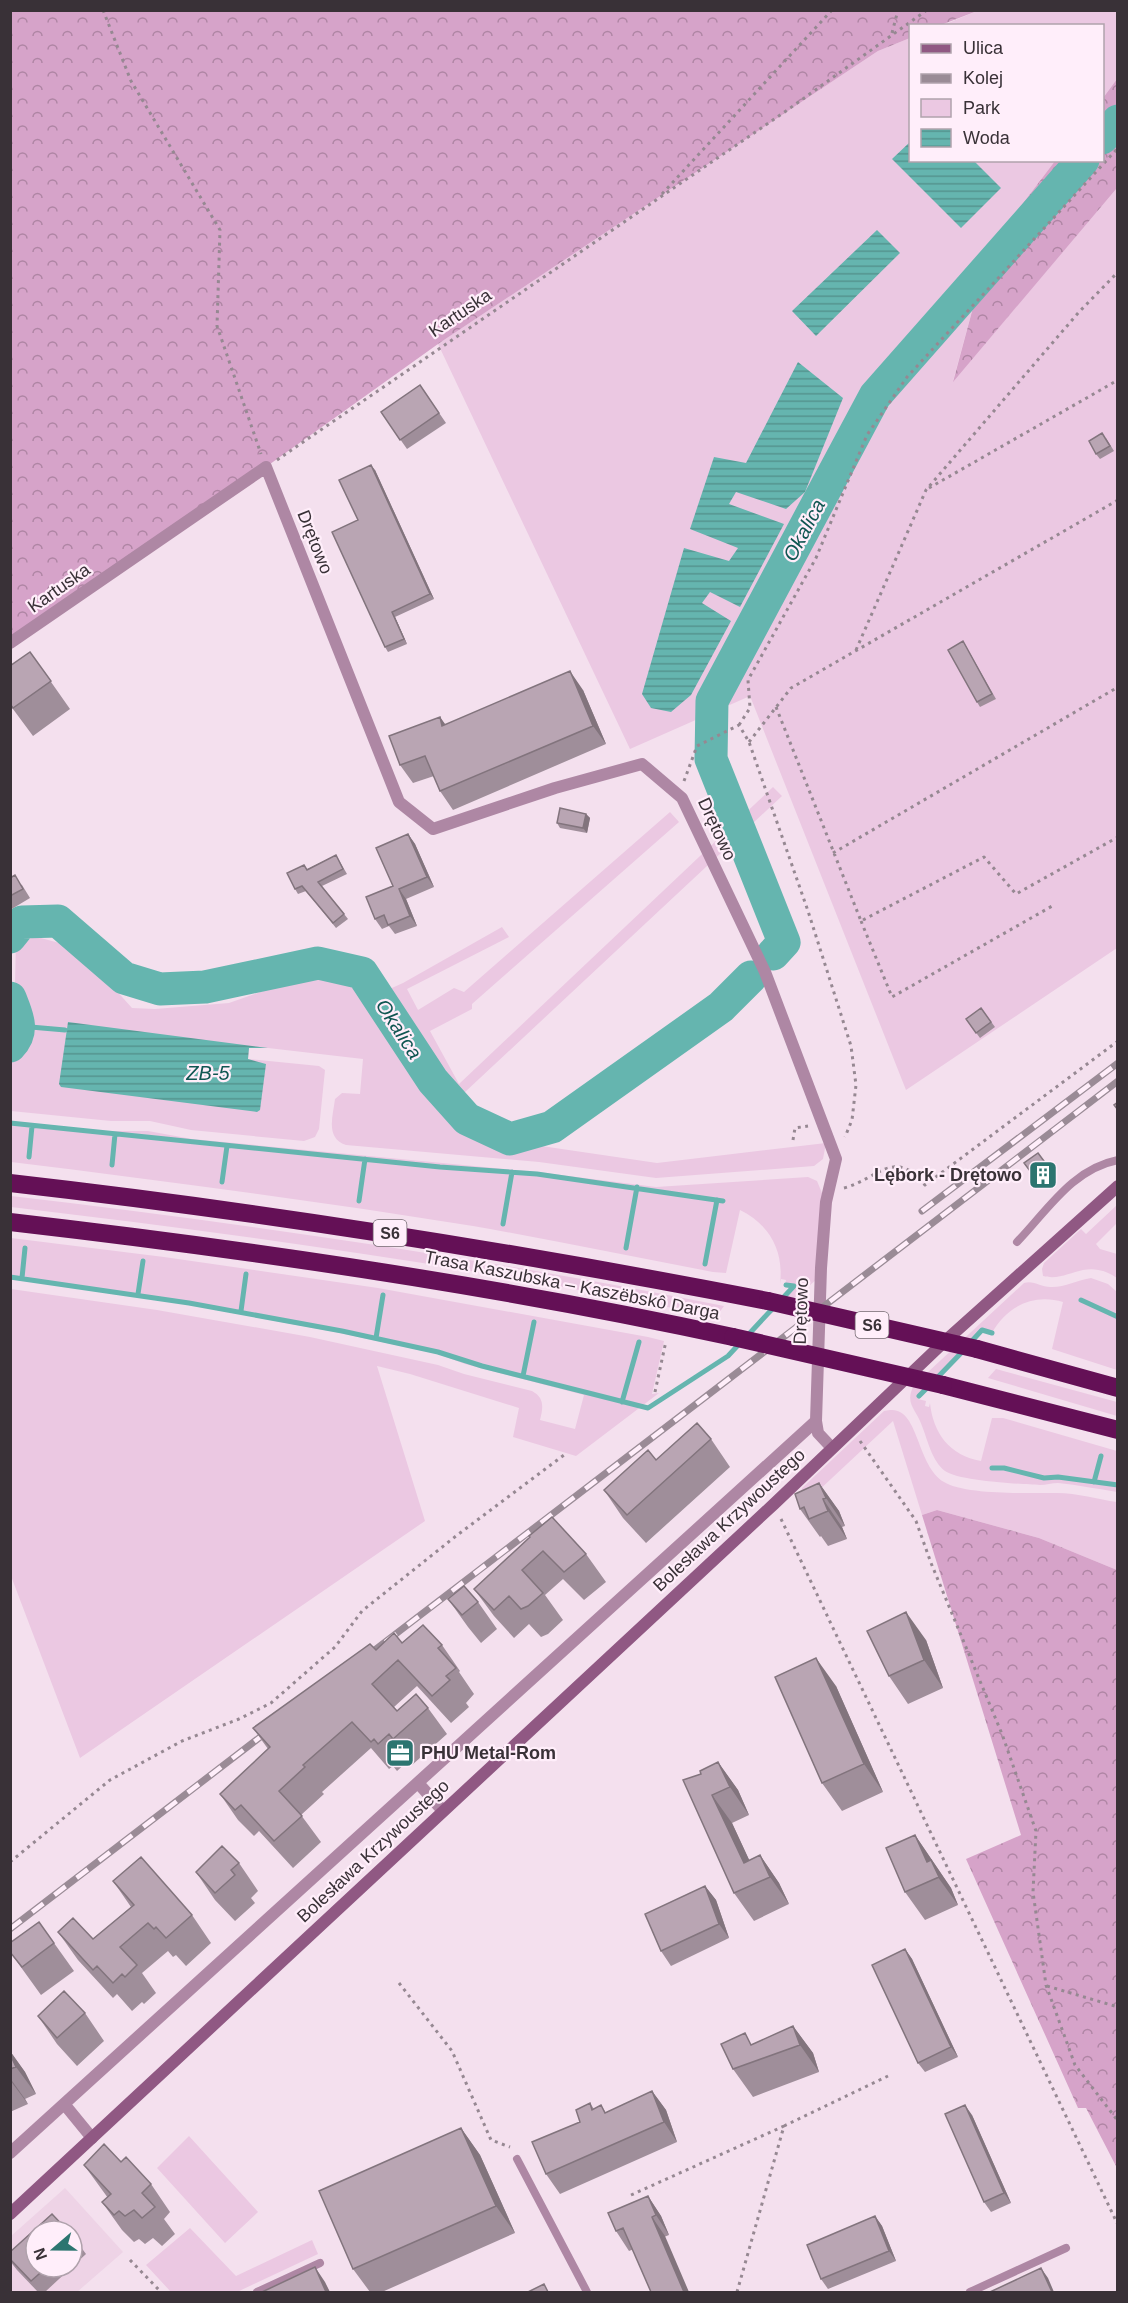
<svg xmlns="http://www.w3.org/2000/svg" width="1128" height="2303" font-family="Arial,sans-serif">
	<defs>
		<pattern id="forest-crowns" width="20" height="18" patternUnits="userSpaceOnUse" patternTransform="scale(1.5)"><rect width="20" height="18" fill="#d6a3c9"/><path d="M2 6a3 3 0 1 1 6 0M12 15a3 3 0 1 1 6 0" fill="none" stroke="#af85a4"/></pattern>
		<pattern id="water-rules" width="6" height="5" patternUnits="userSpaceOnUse" patternTransform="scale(1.5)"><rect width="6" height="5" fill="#65b5af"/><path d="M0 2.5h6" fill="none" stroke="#54948f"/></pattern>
	</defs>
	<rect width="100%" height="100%" fill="#f4e0ee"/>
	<path fill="#eed3e6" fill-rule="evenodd" d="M65,2188L123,2252L77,2292H11L10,2237ZM36,2231H72V2267H36Z"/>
	<path fill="#ebc8e2" d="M977,11H1117V79L1103,98L1102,26H941Z
		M910,38V160L1055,161L989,248L953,381L1117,188V948L906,1090L750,696L630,749L438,344L878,51Z
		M773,787L782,796L464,1093L471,1105L458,1111L467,1116L504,1121L521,1143L657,1163L826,1143L823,1159L814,1166L656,1178L539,1162L346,1145C325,1138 333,1116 335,1099L342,1093L360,1094L363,1059L268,1048H249L248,1059L319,1066L325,1070L319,1129L315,1137L304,1141L191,1130L150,1121H111L11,1111V1008L18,1007L15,983L16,941L37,937L78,948L132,1008L155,1009L229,1003L292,981L349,979L374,996L403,983L502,927L509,937L407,989L418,1010L454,988L464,992L670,812L679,822L472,1004V1009L430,1031L459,1084Z
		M11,1121L105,1131H148L192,1139L537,1172L656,1187L808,1177L817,1181L822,1193L816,1280L798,1295L759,1322L792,1287L785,1285L786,1280L781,1279L780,1284C784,1251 770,1225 740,1210L726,1273L713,1272C633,1257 553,1240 473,1226C319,1201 165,1181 11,1162Z
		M11,1196C250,1224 488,1259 724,1306L716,1317C483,1268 247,1235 11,1207Z
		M1117,1205V1223L1096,1244L1100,1249L1117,1254V1278C1084,1256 1069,1283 1043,1276L1042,1269L1044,1263L1081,1229L1086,1234Z
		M11,1238L164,1257L378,1288L648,1337L664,1341L652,1394L659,1393L576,1456L513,1437L519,1408L410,1374L377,1366L425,1521L80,1758L11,1576V1289L157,1310L310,1337L438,1365L464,1374L532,1391C545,1398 543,1408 540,1420L575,1429L584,1395L465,1364L438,1354L335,1332L185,1304L11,1279Z
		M1091,1278L1108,1284L1117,1292V1370L1052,1349L1063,1302C1033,1293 1006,1307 992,1333L982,1331L918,1399L926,1401L925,1406L929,1407L930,1403C933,1433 950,1456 981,1461L992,1418H1003L1117,1451V1492C1098,1489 1078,1485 1058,1483C1052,1483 1046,1485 1040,1485C1020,1484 959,1481 945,1471C932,1461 928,1441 922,1426C916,1408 904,1404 914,1385L1024,1283C1034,1280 1042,1288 1052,1287C1065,1287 1078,1280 1091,1278Z
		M996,1369L1117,1402V1416L988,1378Z
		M890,1410C919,1407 916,1465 944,1482C965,1495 1028,1493 1053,1493C1074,1492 1097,1499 1117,1502V1570L1039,1538L937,1510L922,1515L893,1421L801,1507L798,1500L802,1488L884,1411Z
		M189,2136L258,2212L225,2243L157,2168Z
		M190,2228L236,2276L312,2240L318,2254L237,2292H171L146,2265Z"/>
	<path fill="url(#forest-crowns)" d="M11,11H977L941,25L910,26V38L878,51L438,344L11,649Z
		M1117,79V188L953,382L989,248L1055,161L1102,160L1103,98Z
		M937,1510L1039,1538L1117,1570V2168L1086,2108H1078L966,1859L1021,1835L922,1515Z"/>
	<path fill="url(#water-rules)" d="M910,142V160L974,161L1001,188L961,228L892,159Z
		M877,230L900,253L816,336L792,311Z
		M798,362L843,398L805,492L786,509L736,492L729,504L784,524L740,607L710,592L702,603L731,621L691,695L671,712L651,708L642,694L684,548L729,561L738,548L690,529L714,457L746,463Z
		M68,1022L268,1048H249L248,1059L266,1064L260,1110L257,1112L61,1087L59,1084Z"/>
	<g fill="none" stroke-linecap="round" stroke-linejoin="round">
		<path stroke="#65b5af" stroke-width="5" d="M19,1026L65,1030
			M10,1123L440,1167L537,1174L723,1201
			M29,1157L32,1126
			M112,1165L115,1134
			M222,1182L227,1146
			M359,1201L365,1159
			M503,1224L512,1172
			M626,1248L637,1187
			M705,1264L717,1200
			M10,1277L189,1303L342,1331L438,1352L482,1366L648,1408L728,1356L741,1342
			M22,1278L25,1248
			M138,1294L143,1261
			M781,1300L794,1286L786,1285
			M1081,1300L1118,1317
			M241,1311L246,1274
			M748,1335L774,1307
			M376,1338L383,1295
			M970,1343L982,1330L992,1333
			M523,1376L534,1322
			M935,1380L964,1350
			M919,1396L928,1387
			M622,1402L639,1342
			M992,1468H1004L1044,1478L1058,1477L1118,1485
			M1094,1482L1101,1456"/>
		<path stroke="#65b5af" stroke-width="33" d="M1102,138L1118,121
			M10,937L22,922L58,921L124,978L160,989L205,987L318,963L362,973L433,1081L467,1119L510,1139L552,1127L721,1007L751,977
			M773,954L784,942L711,759L712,701L875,396L1083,160
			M10,998C17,1016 25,1031 10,1046"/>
		<path stroke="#968892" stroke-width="3" stroke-dasharray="3 4.5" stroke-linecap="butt" d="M103,10L131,81L220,230L217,326L261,454
			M892,33L898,10
			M662,194L832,10
			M277,460L786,111L927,10
			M929,488L1118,380
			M856,650L926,490L1079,312L1118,272
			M776,707L861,921L984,857L1016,894L1118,837
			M739,725L750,708L748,680L816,558L867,435L907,377L1118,148
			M749,742L791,688L1118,500
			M684,781L697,746L739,725L749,742L808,911L851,1046L856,1085L852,1120L845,1137
			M833,853L1118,687
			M861,921L892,997L1054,905
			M793,1140L795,1128L808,1126
			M844,1188C878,1179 894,1147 925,1185L1118,1041
			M655,1392L666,1341
			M860,1441L916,1521L931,1563L1002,1734L1036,1831L1033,1892L1046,1985L1075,2065L1118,2121
			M781,1519L1118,2225
			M10,1862L110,1780L182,1741L239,1719L271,1703L335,1647L362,1611L456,1536L564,1455
			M399,1983L452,2051L491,2140L510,2147
			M1047,1986L1118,2007
			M784,2126L888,2076
			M631,2195L784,2126L737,2292
			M130,2260L161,2292"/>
		<path stroke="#ae87a4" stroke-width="8" d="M1017,1242C1047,1211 1072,1169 1118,1160
			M517,2159L587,2292
			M257,2292L320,2263
			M970,2292L1066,2248"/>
		<path stroke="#ae87a4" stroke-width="12" d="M10,643L266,467L399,802L433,829L555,788L642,764L682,798L765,972L836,1159L826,1202L821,1268L816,1421L818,1433L832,1448
			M419,1784L443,1811
			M65,2105L92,2138
			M10,2153L816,1421"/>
		<path stroke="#905883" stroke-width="12" d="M10,2214L774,1504L944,1342L1118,1186"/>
		<path stroke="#641056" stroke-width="18" d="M10,1183C265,1212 516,1252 768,1301
			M10,1222C253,1250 494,1285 733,1337
			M977,1349L1118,1388
			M943,1385L1118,1430"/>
		<g stroke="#9a8b96" stroke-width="7">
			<path id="rail" d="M922,1211L1118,1063
				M363,1659L1118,1081
				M10,1929L272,1728"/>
		</g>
		<use href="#rail" stroke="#ffeefa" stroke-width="4.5" stroke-dasharray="14" stroke-linecap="butt"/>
		<path stroke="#641056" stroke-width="18" d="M768,1301L977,1349
			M733,1337L943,1385"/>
	</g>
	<path fill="#9f8e9a" d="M420,385L446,423L407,449L381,412Z
		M1106,438L1114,451L1100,459L1096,454Z
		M375,470L434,599L395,617L407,644L388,652L385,647L358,520Z
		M963,641L996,699L980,707L977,702Z
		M30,652L70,709L33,736L10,705Z
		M583,690L606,744L453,810L440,791L434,776L413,783L400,765L440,717L445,725Z
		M586,814L590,818L587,833L560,828L557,823Z
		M408,834L415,844L434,887L406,899L417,926L395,934L389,926L382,929L375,919L393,886Z
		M336,855L347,874L322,886L348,919L336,928L306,891L298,894L295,889L307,869Z
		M10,878L22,885L30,898L10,910Z
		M981,1008L995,1027L980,1038L966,1019Z
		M1038,1153L1054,1174L1040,1185L1024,1163Z
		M711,1439L730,1467L646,1543L623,1518L604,1490L656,1460Z
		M819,1483L839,1511L845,1526L842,1527L847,1539L828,1546L821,1536L820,1537L800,1509Z
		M530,1537L586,1554L606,1582L584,1600L563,1579L545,1595L563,1620L548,1634L541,1637L529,1624L514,1638L494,1616L474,1589Z
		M448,1599L478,1602L497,1629L481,1643L468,1627Z
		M926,1640L943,1688L908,1704L889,1676Z
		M402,1643L442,1645L460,1671L459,1672L474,1694L466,1703L469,1707L451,1723L417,1686L394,1707L397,1711L428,1708L447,1734L412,1765L408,1761L397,1771L393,1766L389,1769L371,1748L322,1792L324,1794L301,1815L321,1842L293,1868L259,1831L254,1836L238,1820L220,1794L268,1749L253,1728L376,1650Z
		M836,1686L883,1792L842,1811L822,1783Z
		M718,1762L738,1790L749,1815L732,1823L749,1860L760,1855L779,1883L789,1904L754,1921L734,1893L701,1774Z
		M915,1835L951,1888L958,1905L925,1920L905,1892Z
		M239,1863L258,1891L251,1898L255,1903L235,1921L215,1900L196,1872Z
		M113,1881L192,1915L211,1943L186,1966L176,1955L173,1957L168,1951L142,1973L156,1993L144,2004L142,2002L132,2011L117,1994L113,1998L78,1960L58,1932L93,1939L131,1907Z
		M705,1886L716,1900L729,1938L671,1966L661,1951Z
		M54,1943L74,1971L41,1995L10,1952Z
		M905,1949L912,1959L958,2057L925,2072L918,2063Z
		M85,2013L104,2041L77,2066L57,2044L38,2016Z
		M793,2026L813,2053L819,2072L753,2097L733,2069L753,2044Z
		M10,2051L25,2072L36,2094L25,2099L28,2104L10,2112Z
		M652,2091L666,2110L677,2142L560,2194L546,2174L580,2122L590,2103L594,2109L601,2105L606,2113Z
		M972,2115L1011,2203L991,2212L984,2202Z
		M461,2128L480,2155L515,2233L382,2292H370L353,2269Z
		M121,2162L151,2184L170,2212L164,2219L175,2234L162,2246L153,2238L145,2244L139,2239L134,2242L122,2230L102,2202L108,2198L84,2165Z
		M648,2196L661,2216L669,2235L629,2251L616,2231Z
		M875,2216L882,2226L896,2261L828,2289L821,2279Z
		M72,2235L86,2254L45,2292H38L17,2270L10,2261V2252L36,2267H72Z"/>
	<path fill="#82747d" d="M371,465L375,470L434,599L430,594Z
		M392,612L395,617L407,644L404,639Z
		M570,671L583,690L606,744L593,726Z
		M440,717L453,735L442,726Z
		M586,814L590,818L587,833L583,828Z
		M408,834L415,844L434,887L427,877Z
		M399,889L406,899L417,926L410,916Z
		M819,1483L839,1511L845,1526L826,1498Z
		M823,1499L842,1527L847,1539L828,1511Z
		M906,1612L926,1640L943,1688L924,1660Z
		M816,1658L836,1686L883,1792L864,1764Z
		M718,1762L738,1790L749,1815L730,1787Z
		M712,1795L732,1823L759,1881L744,1863Z
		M915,1835L951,1888L958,1905L927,1862Z
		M760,1855L779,1883L789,1904L770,1877Z
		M705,1886L716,1900L729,1938L719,1924Z
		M905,1949L912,1959L958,2057L951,2047Z
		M793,2026L813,2053L819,2072L800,2045Z
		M10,2051L25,2072L36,2094L16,2067L10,2054Z
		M10,2078L25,2099L28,2104L10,2080Z
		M652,2091L666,2110L677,2142L664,2122Z
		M965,2105L972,2115L1011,2203L1004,2193Z
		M461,2128L480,2155L515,2233L496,2206Z
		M648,2196L661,2216L669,2235L656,2215Z
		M875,2216L882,2226L896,2261L889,2251Z
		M652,2217L665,2236L689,2292H684Z
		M315,2267L325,2282L330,2292H326Z
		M1041,2268L1048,2278L1054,2292H1052Z"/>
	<path fill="#b9a5b3" stroke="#82747d" stroke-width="1.5" d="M420,385L439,413L400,440L381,412Z
		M1102,433L1110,446L1096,454L1089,441Z
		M371,465L430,594L392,612L404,639L385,647L332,532L358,520L339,480Z
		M963,641L992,694L977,702L948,650Z
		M30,652L51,681L13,708L10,704V666Z
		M570,671L593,726L440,791L425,756L400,765L389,736L440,717L442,726Z
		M560,808L586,814L583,828L557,823Z
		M408,834L427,877L399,889L410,916L388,925L384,915L375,919L366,897L393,886L376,848Z
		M336,855L343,869L318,882L344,914L333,923L302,886L295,889L287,873L304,865L307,870Z
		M15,875L23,889L10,896V878Z
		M981,1008L991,1022L976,1033L966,1019Z
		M1118,1102V1110L1114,1105Z
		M1038,1153L1047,1165L1033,1175L1024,1163Z
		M697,1423L711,1439L627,1515L604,1490L648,1450L656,1460Z
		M819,1483L826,1498L823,1499L828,1511L809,1519L804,1507L800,1509L795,1494Z
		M552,1517L586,1554L564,1572L543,1551L522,1570L543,1593L528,1606L521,1609L509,1596L494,1610L474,1589L530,1537L529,1536Z
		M464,1586L478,1602L462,1615L448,1599Z
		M906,1612L924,1660L889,1676L867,1631Z
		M423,1625L442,1645L438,1648L456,1668L446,1676L450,1680L432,1696L398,1660L372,1684L397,1711L416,1694L428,1708L393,1739L389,1734L378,1744L374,1739L371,1742L352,1722L303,1765L305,1767L279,1791L302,1816L274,1841L241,1805L235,1810L220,1794L270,1747L253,1728L370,1644L376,1650L394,1633L402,1643Z
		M816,1658L864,1764L822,1783L775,1677Z
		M718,1762L730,1787L712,1795L744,1863L760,1855L770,1877L734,1893L683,1780L701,1774L700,1771Z
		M915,1835L927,1862L931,1860L939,1877L905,1892L886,1848Z
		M222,1846L239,1863L231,1870L235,1875L215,1893L196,1872Z
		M141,1857L192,1915L166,1938L156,1927L154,1929L148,1923L120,1947L137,1965L125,1977L122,1974L113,1983L97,1966L93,1970L58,1932L73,1918L93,1939L134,1905L113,1881Z
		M705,1886L719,1924L661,1951L645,1914Z
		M39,1922L54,1943L22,1967L10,1952V1943Z
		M905,1949L951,2047L918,2063L872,1965Z
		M64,1991L85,2013L57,2038L38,2016Z
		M793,2026L800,2045L733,2069L721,2044L745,2033L751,2045Z
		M10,2054L16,2067L10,2069Z
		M652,2091L664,2122L546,2174L532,2142L580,2122L576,2110L590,2103L592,2110L601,2105L605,2113Z
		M965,2105L1004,2193L984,2202L945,2114Z
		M461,2128L496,2206L353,2269L319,2191Z
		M104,2144L121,2162L126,2157L151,2184L142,2193L155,2207L142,2218L134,2210L125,2216L119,2211L114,2215L102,2202L111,2194L84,2165Z
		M648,2196L656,2215L652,2217L684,2292H651L623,2228L616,2231L608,2213Z
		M52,2214L68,2231H36V2267H47L31,2281L10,2259V2252Z
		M875,2216L889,2251L821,2279L807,2245Z
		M72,2235L76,2239L72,2243Z
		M315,2267L326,2292H262Z
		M1041,2268L1052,2292H990Z
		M544,2284L548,2292H528Z"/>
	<defs>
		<g id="building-square" transform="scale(1.5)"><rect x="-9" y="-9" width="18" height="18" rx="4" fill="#2c7570" stroke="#ffeefa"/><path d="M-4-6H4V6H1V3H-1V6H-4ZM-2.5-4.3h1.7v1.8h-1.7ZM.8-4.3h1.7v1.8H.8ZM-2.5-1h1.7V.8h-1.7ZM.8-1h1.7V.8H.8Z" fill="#fff"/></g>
		<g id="office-square" transform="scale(1.5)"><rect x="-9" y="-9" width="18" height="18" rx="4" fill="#2c7570" stroke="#ffeefa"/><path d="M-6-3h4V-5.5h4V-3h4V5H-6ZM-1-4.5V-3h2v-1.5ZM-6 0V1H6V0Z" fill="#fff"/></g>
	</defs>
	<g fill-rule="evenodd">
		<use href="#building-square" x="1043" y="1175"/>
		<use href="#office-square" x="400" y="1753"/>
	</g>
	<g text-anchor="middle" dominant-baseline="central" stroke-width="4.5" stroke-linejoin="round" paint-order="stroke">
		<g fill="#ffeefa" stroke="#746a72" stroke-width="1.5">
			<rect x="373.5" y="1220" width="33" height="26" rx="4.5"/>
			<rect x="855.5" y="1312" width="33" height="26" rx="4.5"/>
		</g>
		<g font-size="16" font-weight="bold" fill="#393137">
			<text x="390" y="1233">S6</text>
			<text x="872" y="1325">S6</text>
		</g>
		<g font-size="18" fill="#393137" stroke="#ffeefa">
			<text transform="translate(460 313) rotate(-34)">Kartuska</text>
			<text transform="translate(315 542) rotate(68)">Drętowo</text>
			<text transform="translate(59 588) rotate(-35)">Kartuska</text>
			<text transform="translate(717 829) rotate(65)">Drętowo</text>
			<text transform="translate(572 1285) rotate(11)">Trasa Kaszubska – Kaszëbskô Darga</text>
			<text transform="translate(801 1311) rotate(-88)">Drętowo</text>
			<text transform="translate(729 1520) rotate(-43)">Bolesława Krzywoustego</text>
			<text transform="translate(373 1851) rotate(-43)">Bolesława Krzywoustego</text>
		</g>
		<g font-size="18" font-weight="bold" fill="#393137" stroke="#ffeefa" text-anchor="end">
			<text x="1022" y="1175">Lębork - Drętowo</text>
			<text x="421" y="1753" text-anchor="start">PHU Metal-Rom</text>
		</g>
		<g font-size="20" font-style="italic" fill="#105652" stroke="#ffeefa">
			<text transform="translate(804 530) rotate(-62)">Okalica</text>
			<text transform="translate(399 1029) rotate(57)">Okalica</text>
			<text x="208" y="1073">ZB-5</text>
		</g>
	</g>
	<rect width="1128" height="2303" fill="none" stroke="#393137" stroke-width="24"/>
	<rect x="909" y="24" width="195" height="138" fill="#ffeefa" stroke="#b0a2ac" stroke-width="1.5"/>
	<rect x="921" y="44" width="30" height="9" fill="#905883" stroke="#b0a2ac" stroke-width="1.5"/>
	<text x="963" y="54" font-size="18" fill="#393137">Ulica</text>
	<rect x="921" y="74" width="30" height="9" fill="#9a8b96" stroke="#b0a2ac" stroke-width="1.5"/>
	<text x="963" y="84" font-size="18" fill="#393137">Kolej</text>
	<rect x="921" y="99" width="30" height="18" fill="#ebc8e2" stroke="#b0a2ac" stroke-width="1.5"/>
	<text x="963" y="114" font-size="18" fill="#393137">Park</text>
	<rect x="921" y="129" width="30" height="18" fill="url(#water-rules)" stroke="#b0a2ac" stroke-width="1.5"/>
	<text x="963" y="144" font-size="18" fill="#393137">Woda</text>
	<g transform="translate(54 2249) rotate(250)"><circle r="28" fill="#ffeefa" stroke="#b0a2ac" stroke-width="1.5"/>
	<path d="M0-4.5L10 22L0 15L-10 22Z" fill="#2c7570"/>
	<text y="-9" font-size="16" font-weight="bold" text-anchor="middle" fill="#393137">N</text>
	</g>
</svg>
